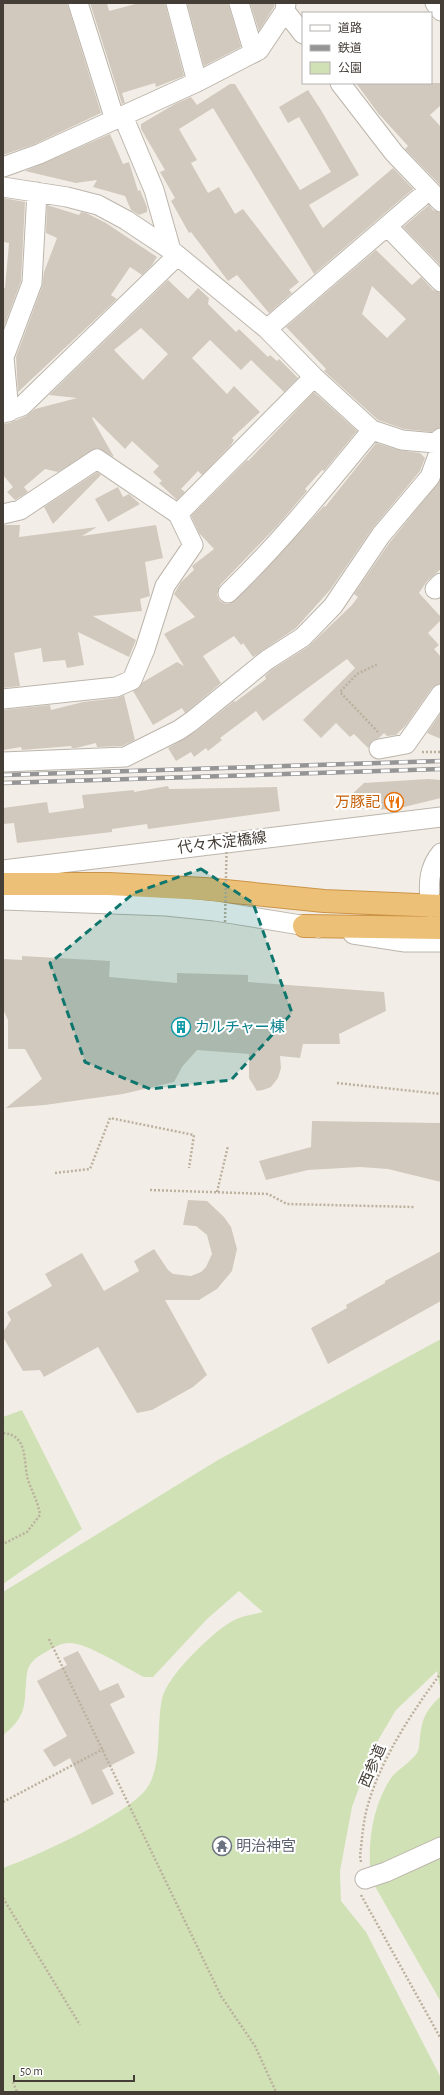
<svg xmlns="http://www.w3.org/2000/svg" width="444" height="2095" font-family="'Alegreya Sans','Noto Sans JP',sans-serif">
	<rect width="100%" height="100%" fill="#f2eee7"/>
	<path fill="#cfe1b5" d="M441,1339V1692L437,1671L396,1710L374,1747L352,1807L340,1871L341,1901L366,1932L441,2078V2092H3V1868C35,1857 129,1814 147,1788C163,1765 156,1725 162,1699C167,1676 209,1636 229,1623C239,1616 252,1615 263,1612L239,1591L207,1619L153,1677H144C126,1668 88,1643 69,1643C60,1643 51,1649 44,1653C36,1657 28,1664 27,1673C23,1703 30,1714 3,1735V1592L218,1460Z
		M22,1410L82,1529L3,1584V1417Z
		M441,1696V2002L372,1881C366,1849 372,1806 391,1778C398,1769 410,1763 417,1753C420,1749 419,1742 420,1738C422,1718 426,1710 441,1696Z"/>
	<path fill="#d2c9be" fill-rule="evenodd" d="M3,3H67L101,113L35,144L3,155Z
		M90,3H107L109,11L139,3H165L184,76L156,87L155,83L122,93L125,103L122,104Z
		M187,3H228L241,47L204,66Z
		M250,3H275L274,7L259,31Z
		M356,83H441V105L430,115L441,127V186L405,149L408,146L378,113Z
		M230,84H235L300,190L331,172L299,117L288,123L279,107L308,90L321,110L359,175L309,205L323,228L393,168L413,189L314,274L213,108L179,129L197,160L191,163L208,193L219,187L235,214L243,209L299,282L289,290L292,293L269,313L237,275L228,281L191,232L189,233L171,201L175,198L160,172L165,170L141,129V124L175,104L191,97L197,105Z
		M110,134L123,164L129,162L138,191L140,190L147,207V212L139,215L131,210L125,196L93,187L97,180L76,183L25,171Z
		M3,198L25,202L21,281L3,329V288H5L9,243L3,242Z
		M47,205L79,215L81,212L86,213L106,223L157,257L152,265L142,275L130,267L111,295L117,299L18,392L16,357L42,287L44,272L57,238L46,233Z
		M429,205L433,210L441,213V266L403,227Z
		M376,250L412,285L421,277L433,290L441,293V427L431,432L404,429L378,420L324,371L326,369L286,327ZM372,286L406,319L387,338L362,314Z
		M168,280L188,299L198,288L209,298L208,304L236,332L239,329L268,357L270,355L277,361L279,359L298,378L284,392L251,360L241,370L210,340L192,358L227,394L234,386L260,412L232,438L234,440L231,445L202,475L198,471L181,489L185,492L177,500L159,483L162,481L153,472L159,466L132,441L125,449L93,417L92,418L114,457L97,448L58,472L45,469L24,487L28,492L15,500L7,492L13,487L3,475V424L10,423L26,416L35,409L77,398L49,395ZM141,328L168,354L143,380L114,350Z
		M314,392L357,431L324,471L322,470L305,489L307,491L277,526L220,585L217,595L220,601L226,604L231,603L255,581L324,506L325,507L376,443L399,450L420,453L425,458L420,471L372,529L330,590L296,628L253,657L243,643L241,645L234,636L203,656L221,683L185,713L182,708L153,725L133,691L143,682L177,662L184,666L164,634L195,617L174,594L181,582L194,570L192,566L214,549L199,533L191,516L247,460L248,461Z
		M97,472L101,475L53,524L44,507Z
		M441,479V569L427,581L419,593L441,617V620L428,633L439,645L434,649L441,657V683L432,688L406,725L396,735L387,736L384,733L379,738L372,741L368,748L354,734L350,737L336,723L321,738L303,720L355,668L347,659L263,721L256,711L220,738L222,740L208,751L206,748L194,757L191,752L176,761L168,748L198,730L234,701L235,702L266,679L265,676L273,669L309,646L352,605L358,597L354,594L390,542Z
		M118,487L123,497L129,494L140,504L108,522L95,499Z
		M3,525H20L19,537L97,527L82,536L156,525L163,558L145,562L150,596L140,599L142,611L93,616L136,640L129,657L78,632L84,665L67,668L65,660L43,662L41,648L14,653L20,686L3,688Z
		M124,695L135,740L122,746L97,747L96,743L76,748H72L71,746L22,750L21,747L3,750V710L50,705L51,710L83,702L117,698Z
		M441,713V739L427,733Z
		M428,779L441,780V798L404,807L376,810L338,807L364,783Z
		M168,786L169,789L277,787L280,811L148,829L147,824L112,829V832L17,843L14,823L3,824V808L47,802L49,813L84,808L82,795L134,790V792Z
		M22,956L110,961L109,977L177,983V973L248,975V982L384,992L386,1011L339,1034L340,1044H303L300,1058L280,1056L281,1068L278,1078L271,1087L263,1090L257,1091L249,1078V1054L197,1050L182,1067L174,1082L123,1094L45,1105L6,1108L42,1079L25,1049H8V1020L3,1009V959L22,960Z
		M312,1121L441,1123V1182L388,1169L360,1167L308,1170L266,1180L259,1161L311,1147Z
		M188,1200L207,1201L224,1217L231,1227L237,1249L232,1271L217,1289L199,1300H165L207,1375L193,1387L152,1410L137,1413L98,1347L44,1377L40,1370L23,1371L3,1337V1332L11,1320L7,1312L52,1286L45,1274L82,1253L104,1291L139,1271L134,1261L154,1249L168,1270L173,1274L191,1276L201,1272L206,1267L212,1254L207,1235L196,1226L183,1225Z
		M441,1251V1301L328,1364L311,1328L347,1308L346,1305L385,1283V1281Z
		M78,1651L100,1691L118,1683L125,1697L110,1704L135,1753L102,1770L114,1794L92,1805L70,1758L54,1767L43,1750L67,1736L37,1681L67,1665L63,1658Z"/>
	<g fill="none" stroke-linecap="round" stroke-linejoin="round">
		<g stroke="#bcb5ab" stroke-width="21">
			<path id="minor" d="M78,3L115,120
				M176,3L197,82
				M239,3L254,53
				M435,3L441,11
				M285,11L303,34
				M340,83L394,153L441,202
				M123,116L154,190L171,250
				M3,167L39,154L197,82L259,50L285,11L286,3
				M3,187L67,197L98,205L126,220L171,250L267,329L314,377L372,430L402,440L435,443L441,438
				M387,226L441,282
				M267,329L429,190
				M9,412L4,357L32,283L37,192
				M3,413L22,406L177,256
				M3,514L20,510L97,459L178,514L193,545L165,586L145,649L132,680L116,687L3,699
				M178,514L314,377
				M435,589L441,583
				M228,593C281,542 326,486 372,430
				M379,749L406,744L441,694
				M3,762L125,757L179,730L192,721L267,660L303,637L333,606L381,535L430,477L440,450
				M3,870L441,817
				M3,900L166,906L215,911L319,928
				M430,907C429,886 427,870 441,853
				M353,934L405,942H441
				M365,1879L386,1872L441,1847"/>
		</g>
		<g stroke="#cb9448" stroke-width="24">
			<path id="highway" d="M3,884H109L205,889L324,901L441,906
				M304,926L441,928"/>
		</g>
		<path stroke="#bcb09e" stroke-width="2.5" stroke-dasharray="2 2" stroke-linecap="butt" d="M378,732L340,692L357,674L378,664
			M422,752H441
			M337,1083L441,1094
			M55,1173L90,1169L110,1118L194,1135L189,1168
			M150,1190L268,1194L287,1204L414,1207
			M217,1192L228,1146
			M3,1433C29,1435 23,1463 28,1480C32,1492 38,1501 40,1515L27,1532L3,1544
			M49,1639L221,1996L255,2046L276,2092
			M3,1802L103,1749
			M361,1862L360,1856C362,1840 363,1823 367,1808C380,1760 412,1712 441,1673
			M361,1895L441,2039
			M3,1898L80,2025
			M13,2082L17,2092"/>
		<use href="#minor" stroke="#fff" stroke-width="19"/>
		<use href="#highway" stroke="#edc077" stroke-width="22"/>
		<g stroke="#959595" stroke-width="4.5">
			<path id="rail" d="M3,775L441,761
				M3,783L441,769"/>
		</g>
		<use href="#rail" stroke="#fff" stroke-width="3" stroke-dasharray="9" stroke-linecap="butt"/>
		<path stroke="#bcb09e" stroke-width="2.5" stroke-dasharray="2 2" stroke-linecap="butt" d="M225,922L227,831"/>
	</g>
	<path fill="#0f766e" fill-opacity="0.2" stroke="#0f766e" stroke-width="3" stroke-dasharray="8 5" stroke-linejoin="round" d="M201,869L253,903L292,1013L231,1080L150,1089L85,1062L50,963L134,893Z"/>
	<defs>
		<g id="restaurant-ring" transform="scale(1)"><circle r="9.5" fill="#fff" stroke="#e8710a" stroke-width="1.5"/><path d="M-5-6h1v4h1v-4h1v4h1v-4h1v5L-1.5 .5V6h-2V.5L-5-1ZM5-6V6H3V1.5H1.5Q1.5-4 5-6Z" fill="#e8710a"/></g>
		<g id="building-ring" transform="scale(1)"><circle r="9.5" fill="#fff" stroke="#0f9aa8" stroke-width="1.5"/><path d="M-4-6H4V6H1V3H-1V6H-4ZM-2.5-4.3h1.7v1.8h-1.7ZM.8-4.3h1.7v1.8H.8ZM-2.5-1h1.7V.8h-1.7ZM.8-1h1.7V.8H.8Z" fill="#0f9aa8"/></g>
		<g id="temple-ring" transform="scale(1)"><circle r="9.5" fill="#fff" stroke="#6b7280" stroke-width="1.5"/><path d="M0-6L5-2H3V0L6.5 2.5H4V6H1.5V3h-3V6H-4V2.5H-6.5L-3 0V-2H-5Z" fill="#6b7280"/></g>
	</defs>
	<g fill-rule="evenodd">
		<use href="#restaurant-ring" x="394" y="802"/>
		<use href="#building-ring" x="181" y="1027"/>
		<use href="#temple-ring" x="222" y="1846"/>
	</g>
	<g text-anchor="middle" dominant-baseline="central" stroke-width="4" stroke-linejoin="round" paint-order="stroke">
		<g font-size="15" fill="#c56008" stroke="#fff" text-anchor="end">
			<text x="380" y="802">万豚記</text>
		</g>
		<g font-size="15" fill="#443e37" stroke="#fff">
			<text transform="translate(222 843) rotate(-7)">代々木淀橋線</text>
			<text transform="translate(373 1766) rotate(-67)">西参道</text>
		</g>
		<g font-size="15" fill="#0d838f" stroke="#fff" text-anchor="start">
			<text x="195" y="1027">カルチャー棟</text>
		</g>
		<g font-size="15" fill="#5b616d" stroke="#fff" text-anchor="start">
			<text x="236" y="1846">明治神宮</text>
		</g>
	</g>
	<rect width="444" height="2095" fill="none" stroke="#443e37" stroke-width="8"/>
	<rect x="302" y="12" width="130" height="72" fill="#ffffff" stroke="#b4b2af"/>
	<rect x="310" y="25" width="20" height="6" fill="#ffffff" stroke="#b4b2af"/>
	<text x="338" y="32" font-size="12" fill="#443e37">道路</text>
	<rect x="310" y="45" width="20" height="6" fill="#959595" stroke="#b4b2af"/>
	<text x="338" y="52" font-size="12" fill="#443e37">鉄道</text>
	<rect x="310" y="62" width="20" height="12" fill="#cfe1b5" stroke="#b4b2af"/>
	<text x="338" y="72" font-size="12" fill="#443e37">公園</text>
	<path d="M14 2075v6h120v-6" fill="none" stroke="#443e37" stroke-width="2"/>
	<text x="20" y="2075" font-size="12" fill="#443e37" stroke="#ffffff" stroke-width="3" paint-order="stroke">50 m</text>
</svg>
